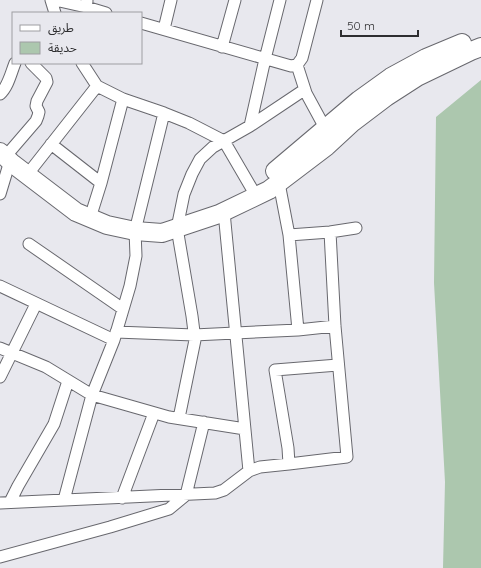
<svg xmlns="http://www.w3.org/2000/svg" width="481" height="568" font-family="Quicksand,'Noto Sans Arabic',sans-serif">
	<rect width="100%" height="100%" fill="#e8e8ee"/>
	<path fill="#acc7ae" d="M481,80V568H443L445,482L434,283L436,117Z"/>
	<g fill="none" stroke-linecap="round" stroke-linejoin="round">
		<g stroke="#68686e" stroke-width="13">
			<path id="minor" d="M51,0L55,13
				M55,0L86,7
				M87,1L86,7L106,13
				M141,23L291,66L297,65L302,58L317,0
				M164,29L171,0
				M222,47L235,0
				M82,63L97,86L123,99L164,113L189,123L224,141L252,189
				M297,65L306,93
				M0,94C8,87 11,73 15,63
				M250,126L301,92L306,93L325,128
				M51,144L101,183
				M5,157L36,121L38,116L39,112L36,106L37,101L47,82L46,78L31,63
				M27,175L97,86
				M279,183L289,235L298,330
				M0,194L10,161
				M90,218L101,183L123,99
				M330,232L335,326L347,457L289,464L288,448L275,370L338,365
				M289,235L330,232L356,228
				M29,244L123,309
				M0,286L114,340
				M116,332L194,335L298,330L335,326
				M0,348L46,367L92,395L169,417L245,429
				M0,377L36,304
				M179,418L195,340L192,316L177,228L184,194L192,174L200,159L213,147L250,126L265,59L280,0
				M249,471L260,467L289,464
				M122,498L154,413
				M64,500L92,395L114,340L130,286L136,256L135,231L164,113
				M10,502L18,486L54,424L68,381
				M0,503L215,493L224,490L249,471L224,212
				M0,557L110,527L169,509L186,495L204,422"/>
		</g>
		<g stroke="#68686e" stroke-width="20">
			<path id="primary" d="M0,152L13,164L76,212L107,225L135,231L162,233L219,214L269,190L327,146L353,122L386,97L417,77L471,51L481,47
				M275,171L359,100L391,77L426,58L462,43"/>
		</g>
		<use href="#minor" stroke="#fff" stroke-width="11"/>
		<use href="#primary" stroke="#fff" stroke-width="18"/>
	</g>
	<rect x="12" y="12" width="130" height="52" fill="#e8e8ee" stroke="#9e9ea2"/>
	<rect x="20" y="25" width="20" height="6" fill="#ffffff" stroke="#9e9ea2"/>
	<text x="48" y="32" font-size="12" fill="#2e2e30">طريق</text>
	<rect x="20" y="42" width="20" height="12" fill="#acc7ae" stroke="#9e9ea2"/>
	<text x="48" y="52" font-size="12" fill="#2e2e30">حديقة</text>
	<path d="M341 30v6h77v-6" fill="none" stroke="#2e2e30" stroke-width="2"/>
	<text x="347" y="30" font-size="12" fill="#2e2e30" stroke="#e8e8ee" stroke-width="3" paint-order="stroke">50 m</text>
</svg>
